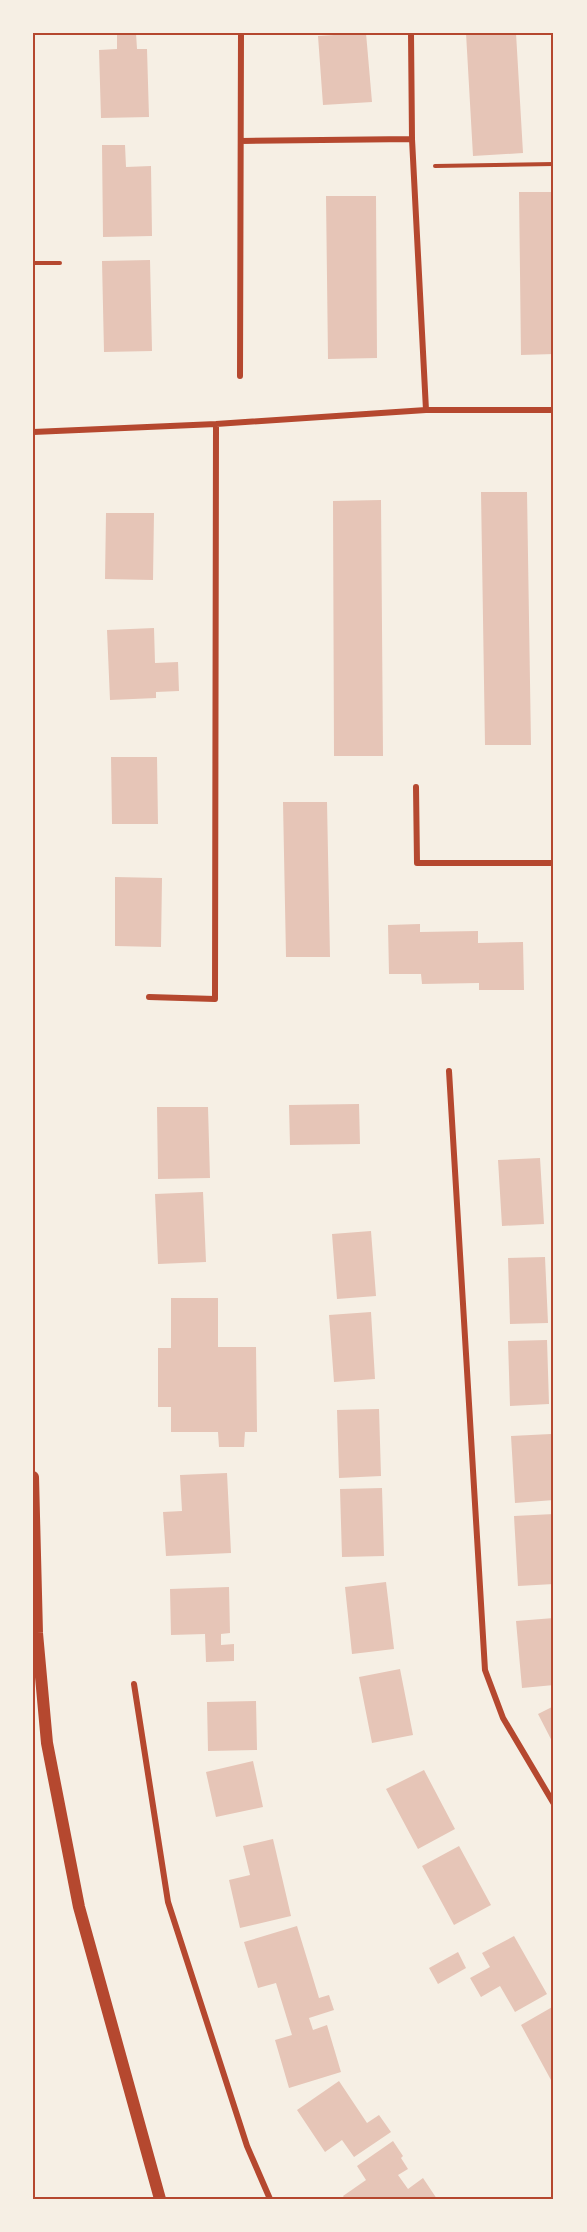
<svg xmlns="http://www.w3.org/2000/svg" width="587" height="2232" font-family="'Noto Sans',sans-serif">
	<rect width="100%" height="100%" fill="#f6efe4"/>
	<path fill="#e6c5b7" d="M117,33H136L137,49H147L149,117L101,118L99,50L117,49Z
		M366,33L372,102L323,105L318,36Z
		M466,33H516L523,153L473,156Z
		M102,145H125L126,167L151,166L152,236L103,237Z
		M519,192H554V354L521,355Z
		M326,196H376L377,358L328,359Z
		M150,260L152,351L104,352L102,261Z
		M481,492H527L531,745H485Z
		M381,500L383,756H334L333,501Z
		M106,513H154L153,580L105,579Z
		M154,628L155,663L178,662L179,691L156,692V698L110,700L107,630Z
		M111,757H157L158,824H112Z
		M283,802H327L330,957H286Z
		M115,877L162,878L161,947L115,946Z
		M420,924V932L478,931V943L523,942L524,990H479V983L422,984L421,974H389L388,925Z
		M359,1104L360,1144L290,1145L289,1105Z
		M157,1107H208L210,1178L158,1179Z
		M540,1158L544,1224L502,1226L498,1160Z
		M203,1192L206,1262L158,1264L155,1194Z
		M371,1231L376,1296L337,1299L332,1234Z
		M545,1257L548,1323L510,1324L508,1258Z
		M171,1298H218V1347H256L257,1432H245L244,1447H219L218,1432H171V1407H158V1348H171Z
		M371,1312L375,1379L334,1382L329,1315Z
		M547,1340L549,1404L510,1406L508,1341Z
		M379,1409L381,1476L339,1478L337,1410Z
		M551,1434L554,1500L515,1503L511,1436Z
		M227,1473L231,1553L166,1556L163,1512L182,1511L180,1475Z
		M382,1488L384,1556L342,1557L340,1489Z
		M554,1514V1584L518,1586L514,1516Z
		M386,1582L394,1649L352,1654L345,1587Z
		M229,1587L230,1633L221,1634V1645L234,1644V1661L206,1662L205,1634L171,1635L170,1589Z
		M554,1618V1685L522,1688L516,1621Z
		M400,1669L413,1735L372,1743L359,1677Z
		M256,1701L257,1750L208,1751L207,1702Z
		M554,1706V1745L538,1714Z
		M253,1761L263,1807L216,1817L206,1772Z
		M424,1770L455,1829L418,1849L386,1789Z
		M273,1839L291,1916L240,1928L229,1880L250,1875L243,1846Z
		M459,1846L491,1905L454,1925L422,1866Z
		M297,1926L319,1998L329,1995L334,2010L309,2018L313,2030L327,2025L341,2072L289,2088L275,2040L292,2035L276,1983L258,1988L244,1942Z
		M514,1936L547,1994L515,2012L500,1986L481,1997L470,1978L490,1967L482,1953Z
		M458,1952L466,1968L438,1984L429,1968Z
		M554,2006V2079L551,2080L521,2025Z
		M339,2081L367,2123L379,2115L391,2132L354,2157L342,2140L325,2152L297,2110Z
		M393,2141L403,2156L401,2158L408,2169L398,2175L408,2189L423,2178L437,2199H345L343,2196L366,2180L357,2166Z"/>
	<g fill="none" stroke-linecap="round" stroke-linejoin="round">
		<path stroke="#b5482f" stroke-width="4" d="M435,166L554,164
			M33,263H60"/>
		<path stroke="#b5482f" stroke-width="6" d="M411,33L412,139L426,410
			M241,141L412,139
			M240,376L241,33
			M33,432L216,424L426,410H554
			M416,787L417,863H554
			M149,997L215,999L216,424
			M449,1071L485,1670L503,1718L554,1804
			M134,1684L168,1902L247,2146L270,2199"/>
		<path stroke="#b5482f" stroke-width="12" d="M33,1477L37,1633L47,1743L79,1907L160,2199"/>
	</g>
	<rect width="587" height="2232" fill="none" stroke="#f6efe4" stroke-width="69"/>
	<rect x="34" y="34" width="518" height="2164" fill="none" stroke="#b5482f" stroke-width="2"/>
</svg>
